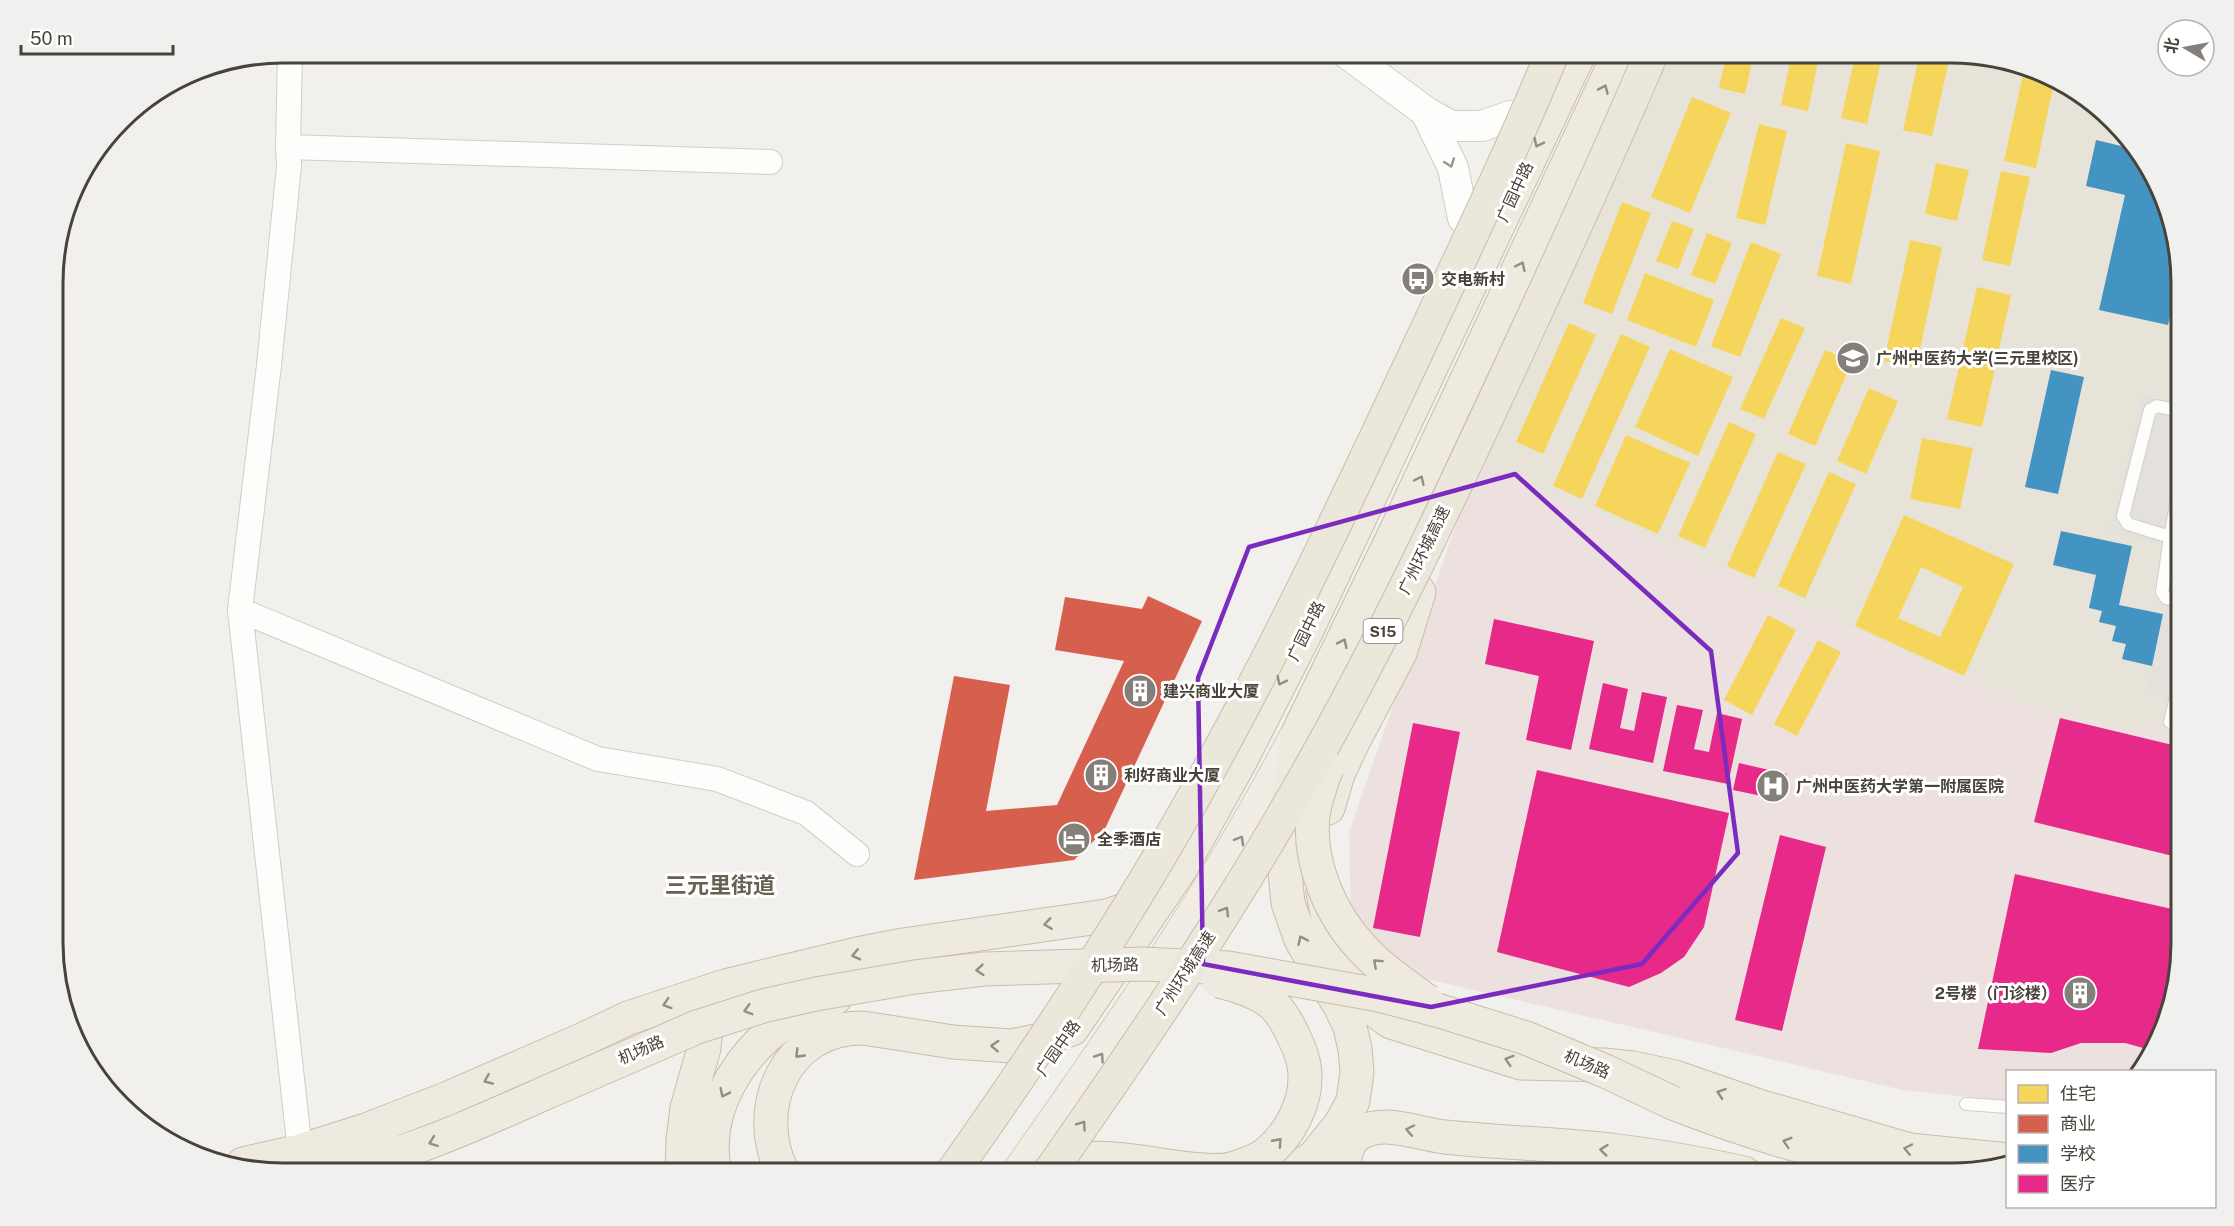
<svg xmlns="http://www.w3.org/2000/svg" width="2234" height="1226" font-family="'Public Sans','Noto Sans SC',sans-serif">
	<rect width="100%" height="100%" fill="#f2f0ec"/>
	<path fill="#e8e3d8" d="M1668,53H1951L2053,76L2103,110L2142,155L2180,253L2181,740L2022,705L1478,462Z"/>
	<path fill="#ece1de" d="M1478,462L2022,705L2181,740V943L2158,1045L2140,1071L2008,1072L2007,1101L1903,1090L1422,978L1351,919L1349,832Z"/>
	<path fill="#e4e1dd" d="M2142,395L2180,404L2181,703L2146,694L2179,549L2109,532Z"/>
	<path fill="#f6d55c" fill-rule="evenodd" d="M1727,52H1754L1745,94L1719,88Z
		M1792,52H1820L1808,111L1781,105Z
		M1856,52H1883L1867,124L1841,118Z
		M1920,52H1951L1932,136L1903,130Z
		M2024,70L2055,78L2036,168L2004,161Z
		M1692,97L1731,113L1690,213L1651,197Z
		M1759,124L1787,131L1765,225L1736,218Z
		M1846,143L1880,151L1851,284L1817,276Z
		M1936,163L1969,170L1957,221L1925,214Z
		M2001,171L2030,177L2010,266L1982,260Z
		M1622,202L1651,213L1612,314L1583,303Z
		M1672,221L1694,229L1678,269L1656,261Z
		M1707,233L1732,243L1715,284L1691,275Z
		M1910,240L1942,247L1916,368L1884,361Z
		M1751,242L1781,254L1740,357L1711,346Z
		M1645,273L1714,300L1696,347L1627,320Z
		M1977,287L2011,295L1982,427L1947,419Z
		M1781,318L1805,328L1764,419L1740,409Z
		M1569,323L1596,335L1543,454L1516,442Z
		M1621,334L1650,347L1582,499L1553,486Z
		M1670,349L1733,377L1698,456L1635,427Z
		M1825,350L1852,362L1815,446L1788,434Z
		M1869,388L1898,401L1866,474L1837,461Z
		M1729,422L1756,434L1705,548L1678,536Z
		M1626,435L1690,463L1658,534L1595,506Z
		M1922,438L1973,448L1960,509L1910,499Z
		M1778,452L1806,464L1754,578L1727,566Z
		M1829,472L1856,484L1805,598L1778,586Z
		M1904,515L2014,564L1964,676L1855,626ZM1921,567L1963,587L1940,637L1898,618Z
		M1768,615L1796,630L1752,715L1724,700Z
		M1818,640L1841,652L1797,736L1774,724Z"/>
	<path fill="#d6604d" d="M1148,596L1202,621L1104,831L1074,860L914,880L954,676L1010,685L986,811L1057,805L1124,661L1055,650L1065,597L1142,609Z"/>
	<path fill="#4393c3" d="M2096,140L2138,150L2142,155L2180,253V272L2168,325L2099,310L2125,195L2086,186Z
		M2051,370L2084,377L2058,494L2025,487Z
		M2061,531L2132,546L2119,605L2163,614L2152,666L2122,659L2126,644L2112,641L2116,626L2099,622L2102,611L2089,608L2096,575L2053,565Z"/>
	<path fill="#e7298a" d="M1494,619L1594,641L1571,750L1526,740L1539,676L1485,664Z
		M1603,683L1628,689L1620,728L1634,731L1642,692L1667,697L1653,763L1589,749Z
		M1677,705L1703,710L1694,749L1709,752L1717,713L1742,719L1728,784L1663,771Z
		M2060,718L2181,747V858L2034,822Z
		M1413,723L1460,732L1420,937L1373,928Z
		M1739,763L1787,774L1781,800L1733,790Z
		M1537,770L1729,813L1704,927L1684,957L1661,973L1629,987L1497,952Z
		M1780,835L1826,847L1782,1031L1735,1020Z
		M2015,874L2181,911V943L2158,1045L2154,1051L2125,1043H2081L2051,1053L1978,1049Z"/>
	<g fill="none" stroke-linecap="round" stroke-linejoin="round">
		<g stroke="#d0ceca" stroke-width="14">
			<path id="service" d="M2180,411L2157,406L2150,410L2123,516L2128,524L2170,537L2162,592L2166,598L2181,602
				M2170,537L2180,484
				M2170,722L2181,677
				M1966,1104L2008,1107"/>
		</g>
		<g stroke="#d0ceca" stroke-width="26">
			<path id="minor" d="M290,52L288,147L289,166L269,365L240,610L300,1151
				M288,147L770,162
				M240,610L598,759L717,779L806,813L857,854"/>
		</g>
		<g stroke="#d0ceca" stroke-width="32">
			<path id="tertiary" d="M1345,52L1426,112L1451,126H1482L1510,116
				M1426,112L1453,168L1463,218"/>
		</g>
		<g stroke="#d3ccbb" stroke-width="35">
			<path id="primary" d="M1018,1173C1117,1033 1215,892 1294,740"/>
		</g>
		<g stroke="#c9bda9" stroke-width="35">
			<path id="trunk" d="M1328,808L1338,774L1354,740L1400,653L1419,592
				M1323,892C1326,909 1329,926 1333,943C1341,973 1365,1006 1391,1022L1521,1063L1604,1065L1633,1068L1675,1077L1759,1106L1910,1150L2008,1160
				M1673,1103C1748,1133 1826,1155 1905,1173
				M243,1164L300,1151L366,1130L446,1099L584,1039L628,1018L725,986L857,954L903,945L1106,916L1122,911L1145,898
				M328,1173C404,1156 474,1125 545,1093
				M682,1173L683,1140L687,1108L704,1048L706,1029L699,999
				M715,1173C701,1110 741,1050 792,1017C805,1008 820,1003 835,998
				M783,1173C750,1109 786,1027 863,1028L953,1042L1012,1046L1036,1041L1072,1029L1181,868L1241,760L1306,632L1580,52
				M1038,1173C1100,1139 1163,1175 1228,1170
				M1289,1173L1314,1157L1340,1125L1353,1101L1357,1072L1355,1049L1350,1027L1341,1008L1301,940L1288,903L1283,851L1284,824L1298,733L1395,533L1620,52
				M1344,1173C1344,1159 1346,1141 1360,1133C1386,1119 1418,1134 1445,1137C1503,1143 1561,1144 1618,1151C1661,1156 1702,1164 1744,1173"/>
		</g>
		<use href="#service" stroke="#fdfdfc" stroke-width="12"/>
		<use href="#minor" stroke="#fdfdfc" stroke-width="24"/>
		<use href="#tertiary" stroke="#fdfdfc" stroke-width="30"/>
		<use href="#primary" stroke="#f1ede5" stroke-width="33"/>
		<use href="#trunk" stroke="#eeeae0" stroke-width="33"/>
		<g stroke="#c9bda9" stroke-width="35" stroke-linecap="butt">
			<path id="trunk-bridge" d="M1327,768C1321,784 1315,799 1313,816C1308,863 1331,916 1363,949C1381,969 1405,985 1427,1001
				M1219,981C1235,985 1252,990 1266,999C1279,1007 1287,1022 1293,1035C1299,1047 1305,1061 1305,1075C1306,1104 1289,1136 1266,1154C1256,1162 1240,1166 1228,1170
				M545,1093L697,1027L763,1006L816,994L915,977L984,969L1143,964L1228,968L1379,995L1440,1011L1526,1038L1605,1071L1673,1103"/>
		</g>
		<g stroke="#c9bda9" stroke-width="35" stroke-linecap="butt">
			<path id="motorway-bridge" d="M952,1173C1037,1053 1119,930 1191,802C1273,657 1344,506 1415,355C1462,255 1510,155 1553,52
				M1049,1173C1131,1056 1212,938 1284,814C1375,659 1451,496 1526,333C1569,240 1612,147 1652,52"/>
		</g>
		<use href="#trunk-bridge" stroke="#eeeae0" stroke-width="33"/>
		<use href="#motorway-bridge" stroke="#ece7db" stroke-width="33"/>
	</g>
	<defs><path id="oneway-chevron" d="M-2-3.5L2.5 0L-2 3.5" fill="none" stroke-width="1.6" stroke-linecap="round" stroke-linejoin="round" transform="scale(1.5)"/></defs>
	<g stroke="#938e84">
		<use href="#oneway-chevron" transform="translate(1604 89) rotate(-66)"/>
		<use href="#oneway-chevron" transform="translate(1538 143) rotate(116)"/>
		<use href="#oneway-chevron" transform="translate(1521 266) rotate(-65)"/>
		<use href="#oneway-chevron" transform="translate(1420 480) rotate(-65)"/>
		<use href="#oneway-chevron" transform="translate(1343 643) rotate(-64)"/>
		<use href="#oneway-chevron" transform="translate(1281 681) rotate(117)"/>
		<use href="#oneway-chevron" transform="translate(1048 924) rotate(172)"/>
		<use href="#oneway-chevron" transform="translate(1302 940) rotate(-115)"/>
		<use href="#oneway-chevron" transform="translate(856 955) rotate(167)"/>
		<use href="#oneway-chevron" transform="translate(1377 963) rotate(-138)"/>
		<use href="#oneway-chevron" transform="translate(980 970) rotate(175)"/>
		<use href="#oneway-chevron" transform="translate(667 1004) rotate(162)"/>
		<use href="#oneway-chevron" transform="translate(748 1010) rotate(164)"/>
		<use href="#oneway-chevron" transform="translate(995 1046) rotate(-177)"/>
		<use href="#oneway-chevron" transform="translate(799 1054) rotate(134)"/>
		<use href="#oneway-chevron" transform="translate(1509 1060) rotate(-163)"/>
		<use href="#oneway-chevron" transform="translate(488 1080) rotate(157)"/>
		<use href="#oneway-chevron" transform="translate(724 1093) rotate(116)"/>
		<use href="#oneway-chevron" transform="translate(1721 1093) rotate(-161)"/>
		<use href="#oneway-chevron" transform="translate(1410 1130) rotate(-168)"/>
		<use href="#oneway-chevron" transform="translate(433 1142) rotate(159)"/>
		<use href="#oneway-chevron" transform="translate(1278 1142) rotate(-48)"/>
		<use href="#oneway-chevron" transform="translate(1787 1142) rotate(-163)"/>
		<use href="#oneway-chevron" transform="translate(1908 1149) rotate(-168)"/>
		<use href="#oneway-chevron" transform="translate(1604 1150) rotate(-174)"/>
	</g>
	<use stroke="#999691" href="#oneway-chevron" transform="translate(1450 163) rotate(70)"/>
	<g stroke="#948f86">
		<use href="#oneway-chevron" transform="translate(1240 840) rotate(-60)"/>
		<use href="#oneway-chevron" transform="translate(1100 1057) rotate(-56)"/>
	</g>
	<g stroke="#928c82">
		<use href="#oneway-chevron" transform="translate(1225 911) rotate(-59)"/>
		<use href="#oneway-chevron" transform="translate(1082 1125) rotate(-55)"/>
	</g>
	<path fill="none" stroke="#7b2cbf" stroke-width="4.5" stroke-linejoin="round" d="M1515,474L1711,651L1738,853L1642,964L1431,1007L1203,964L1198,678L1249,547Z"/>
	<defs>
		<g id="bus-disc" transform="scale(1.725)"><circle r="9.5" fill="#847f78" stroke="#fff"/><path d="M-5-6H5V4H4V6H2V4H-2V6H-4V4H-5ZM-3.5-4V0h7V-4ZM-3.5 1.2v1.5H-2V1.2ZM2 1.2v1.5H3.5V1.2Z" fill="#fff"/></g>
		<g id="university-disc" transform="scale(1.725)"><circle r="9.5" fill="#847f78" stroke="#fff"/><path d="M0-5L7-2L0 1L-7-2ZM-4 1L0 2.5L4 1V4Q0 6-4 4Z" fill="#fff"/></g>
		<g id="building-disc" transform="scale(1.725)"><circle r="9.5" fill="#847f78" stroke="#fff"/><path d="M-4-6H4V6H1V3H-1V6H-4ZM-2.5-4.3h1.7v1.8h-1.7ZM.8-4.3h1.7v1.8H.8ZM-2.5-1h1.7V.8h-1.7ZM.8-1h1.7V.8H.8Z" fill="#fff"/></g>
		<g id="hospital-disc" transform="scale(1.725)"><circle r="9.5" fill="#847f78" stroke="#fff"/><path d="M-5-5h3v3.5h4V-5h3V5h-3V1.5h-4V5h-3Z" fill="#fff"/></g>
		<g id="hotel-disc" transform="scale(1.725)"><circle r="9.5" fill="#847f78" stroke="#fff"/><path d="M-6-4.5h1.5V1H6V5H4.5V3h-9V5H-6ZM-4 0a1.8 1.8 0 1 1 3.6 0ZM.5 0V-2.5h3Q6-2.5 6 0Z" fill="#fff"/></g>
	</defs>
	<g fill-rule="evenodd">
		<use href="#bus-disc" x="1418" y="279"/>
		<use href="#university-disc" x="1853" y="358"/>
		<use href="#building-disc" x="1140" y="691"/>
		<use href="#building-disc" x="1101" y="775"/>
		<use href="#hospital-disc" x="1773" y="786"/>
		<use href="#hotel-disc" x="1074" y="839"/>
		<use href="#building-disc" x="2080" y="993"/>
	</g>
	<g text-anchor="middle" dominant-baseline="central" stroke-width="6" stroke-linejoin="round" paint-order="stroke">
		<rect fill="#fff" stroke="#7f7b74" stroke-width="1.5" x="1363.5" y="619" width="39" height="24" rx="4.5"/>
		<g font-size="15" font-weight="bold" fill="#484239">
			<text x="1383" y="631">S15</text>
		</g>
		<g font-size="16" fill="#484239" stroke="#fff">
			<text transform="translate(1515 192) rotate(-65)">广园中路</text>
			<text transform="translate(1424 550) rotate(-64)">广州环城高速</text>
			<text transform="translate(1306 631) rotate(-64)">广园中路</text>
			<text transform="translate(1115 965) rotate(-1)">机场路</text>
			<text transform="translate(1185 973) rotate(-57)">广州环城高速</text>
			<text transform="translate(1058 1048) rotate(-55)">广园中路</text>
			<text transform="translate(641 1050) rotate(-24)">机场路</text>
			<text transform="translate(1587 1064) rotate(23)">机场路</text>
		</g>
		<g font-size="16" font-weight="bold" fill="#484239" stroke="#fff" text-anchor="start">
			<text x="1441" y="279">交电新村</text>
			<text x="1876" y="358">广州中医药大学(三元里校区)</text>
			<text x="1163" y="691">建兴商业大厦</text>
			<text x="1124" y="775">利好商业大厦</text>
			<text x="1796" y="786">广州中医药大学第一附属医院</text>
			<text x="1097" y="839">全季酒店</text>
			<text x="2057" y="993" text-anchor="end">2号楼（门诊楼）</text>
		</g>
		<g font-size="22" font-weight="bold" fill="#6a6050" stroke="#fff">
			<text x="720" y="885">三元里街道</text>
		</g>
	</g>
	<path d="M0 0H2234V1226H0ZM283 63H1951A220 220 0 0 1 2171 283V943A220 220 0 0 1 1951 1163H283A220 220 0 0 1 63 943V283A220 220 0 0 1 283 63Z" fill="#f0f0ef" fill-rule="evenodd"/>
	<path fill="none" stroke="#484239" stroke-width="3" d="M283 63H1951A220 220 0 0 1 2171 283V943A220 220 0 0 1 1951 1163H283A220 220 0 0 1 63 943V283A220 220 0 0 1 283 63Z"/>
	<rect x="2006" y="1070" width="210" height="138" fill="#ffffff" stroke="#b6b3b0" stroke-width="1.5"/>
	<rect x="2018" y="1085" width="30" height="18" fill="#f6d55c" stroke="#b6b3b0" stroke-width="1.5"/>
	<text x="2060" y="1100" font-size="18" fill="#484239">住宅</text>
	<rect x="2018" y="1115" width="30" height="18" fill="#d6604d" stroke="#b6b3b0" stroke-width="1.5"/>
	<text x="2060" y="1130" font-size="18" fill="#484239">商业</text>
	<rect x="2018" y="1145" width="30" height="18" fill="#4393c3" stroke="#b6b3b0" stroke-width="1.5"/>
	<text x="2060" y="1160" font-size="18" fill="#484239">学校</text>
	<rect x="2018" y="1175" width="30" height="18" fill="#e7298a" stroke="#b6b3b0" stroke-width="1.5"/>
	<text x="2060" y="1190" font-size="18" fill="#484239">医疗</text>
	<g transform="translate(2186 48) rotate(280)"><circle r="28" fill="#ffffff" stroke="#b6b3b0" stroke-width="1.5"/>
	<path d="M0-4.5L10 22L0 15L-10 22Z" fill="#847f78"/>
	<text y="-9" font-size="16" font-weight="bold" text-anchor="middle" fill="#484239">北</text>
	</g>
	<path d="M21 45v9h152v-9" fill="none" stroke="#484239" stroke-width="3"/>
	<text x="30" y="45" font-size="18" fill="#484239" stroke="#ffffff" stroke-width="4.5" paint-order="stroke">50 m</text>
</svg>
